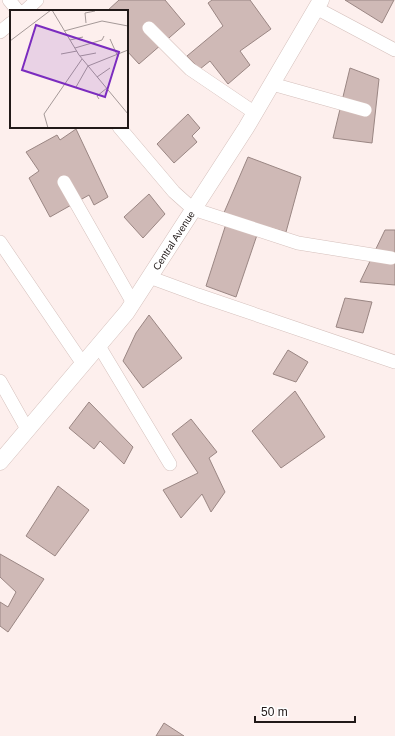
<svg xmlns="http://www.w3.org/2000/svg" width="395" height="736" font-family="Arial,sans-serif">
	<rect width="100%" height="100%" fill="#fdefed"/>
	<path fill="#cfb9b6" stroke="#9a8683" d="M119,0H165L185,24L139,64L127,51V11H107Z
		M212,0H250L271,29L240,51L250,65L228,84L210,61L200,69L187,56L223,26L208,3Z
		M345,0H394L382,23Z
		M350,68L379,79L372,143L333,138Z
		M188,114L200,128L192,136L197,142L174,163L157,144Z
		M76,129L108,197L94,205L89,195L50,217L29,178L39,171L26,152L57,135L60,140Z
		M248,157L301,177L286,232L223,215Z
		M149,194L165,214L143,238L124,217Z
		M226,224L257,235L236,297L206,286Z
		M385,230H395V285L360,282Z
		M345,298L372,302L363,333L336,327Z
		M149,315L182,358L143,388L123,361L136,333Z
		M288,350L308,362L296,382L273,374Z
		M295,391L325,437L281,468L252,431Z
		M89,402L133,447L124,464L100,441L94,449L69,428Z
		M191,419L217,452L209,458L225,492L211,512L202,494L181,518L163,490L198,473L172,434Z
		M58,486L89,510L55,556L26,536Z
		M0,554L44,579L8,632L0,626V602L8,607L16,592L0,577Z
		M164,723L184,736H156Z"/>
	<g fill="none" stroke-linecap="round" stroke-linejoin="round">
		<g stroke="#d5c0bc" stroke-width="14">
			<path id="minor" d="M9,0L18,11
				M316,8L395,50
				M25,11L37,0
				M149,28L190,69L255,113
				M0,32L11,23
				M272,84L365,110
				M119,127L174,192L193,209L298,243L391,258
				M64,182L133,303
				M0,242L83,364
				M149,277L198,295L395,362
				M99,346L170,464
				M0,381L27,429"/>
		</g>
		<g stroke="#d5c0bc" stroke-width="17">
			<g id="tertiary">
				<path id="s1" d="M0,462L127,312L246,128L321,0"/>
			</g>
		</g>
		<use href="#minor" stroke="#fff" stroke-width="13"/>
		<use href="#tertiary" stroke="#fff" stroke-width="16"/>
	</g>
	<g text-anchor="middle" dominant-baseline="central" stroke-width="4" stroke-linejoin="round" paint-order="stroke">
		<g font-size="10" fill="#211918" stroke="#fff">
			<text stroke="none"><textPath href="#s1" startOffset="282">Central Avenue</textPath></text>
		</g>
	</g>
	<g transform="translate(10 10)">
		<rect width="118" height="118" fill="#fdefed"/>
		<path fill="none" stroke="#a59998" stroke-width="1" d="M42,0L69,45L118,104M76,13L75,3L85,1M54,21L92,11L118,16M100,29L108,47M60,30L73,27M0,31L41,0M65,38L92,30L94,26M51,44L67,41M70,46L86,43M87,67L100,58M66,77L78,56L118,40M89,89L87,86L97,78M38,118L34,104L72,49"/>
		<path fill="#7b2cbf" fill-opacity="0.15" stroke="#7b2cbf" stroke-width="2" d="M26,15L109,42L95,87L12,60Z"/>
		<rect width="118" height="118" fill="none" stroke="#211918" stroke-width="2"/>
	</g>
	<path d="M255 716v6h100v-6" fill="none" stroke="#211918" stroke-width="2"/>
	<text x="261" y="716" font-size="12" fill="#211918" stroke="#ffffff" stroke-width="3" paint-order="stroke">50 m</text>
</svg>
